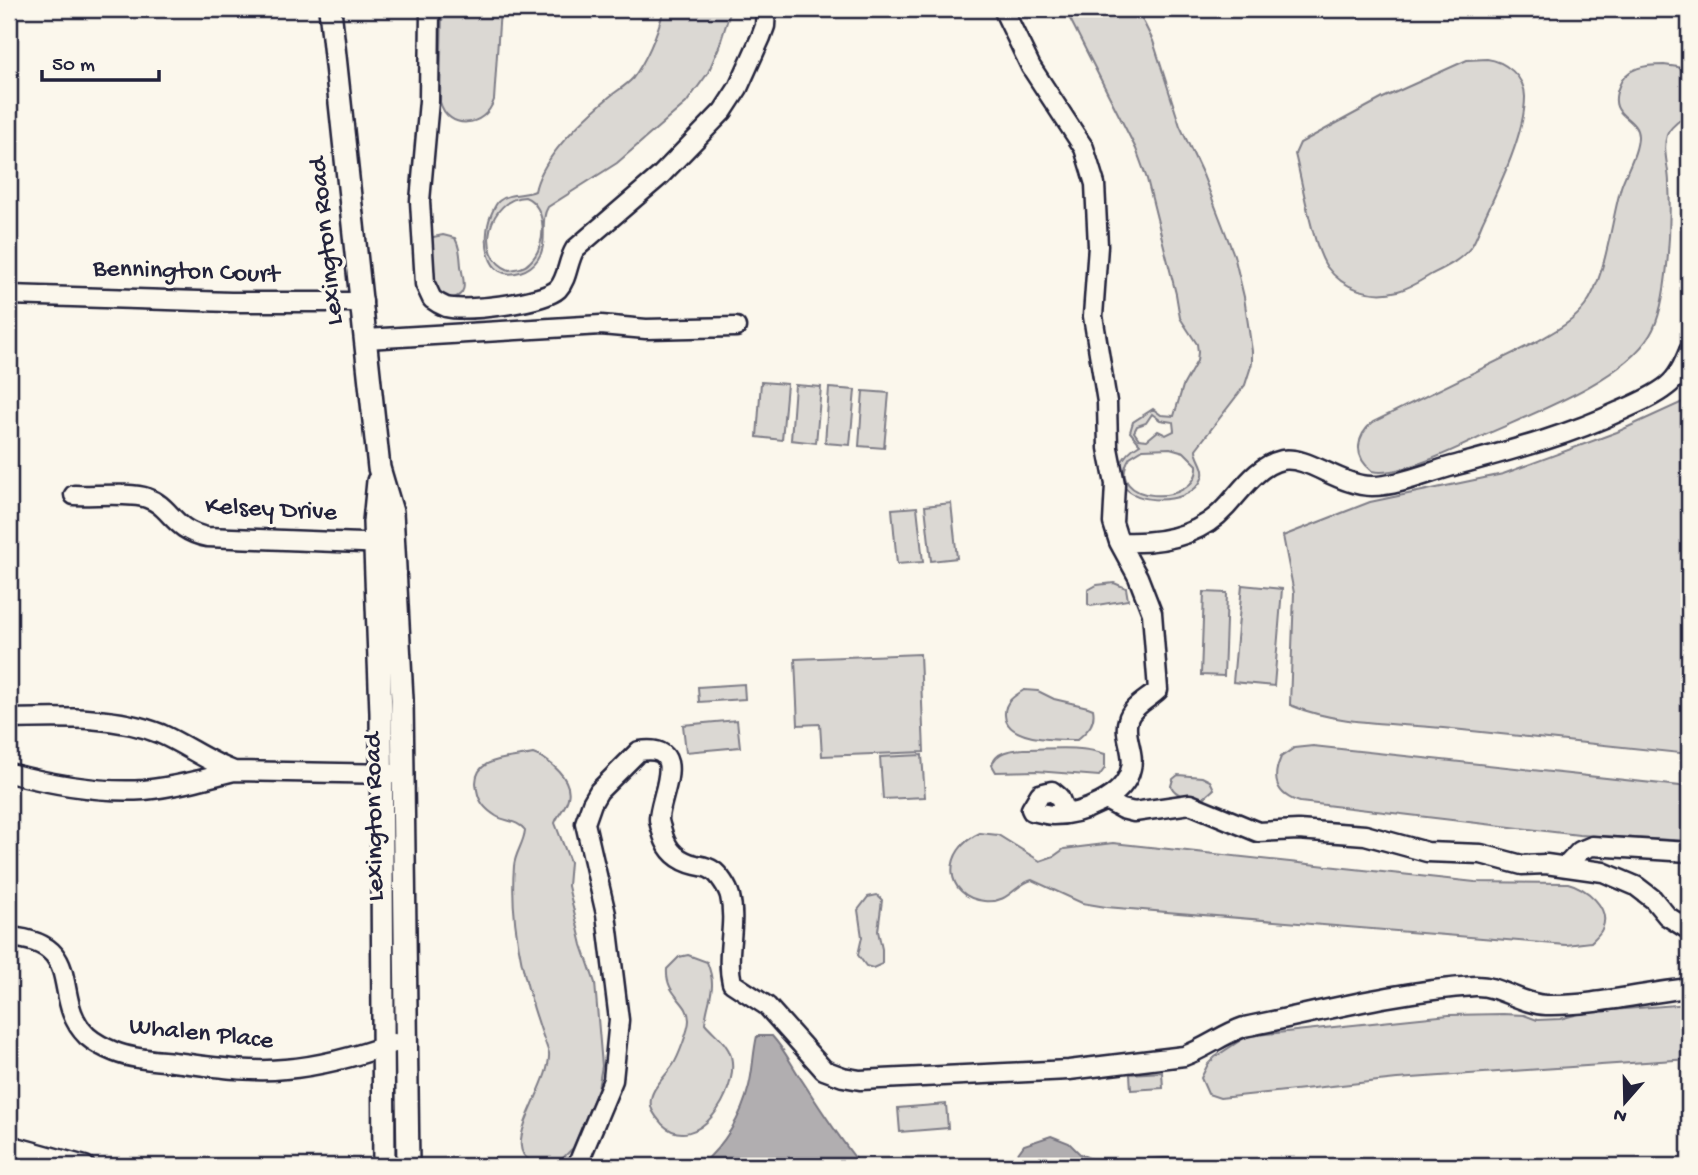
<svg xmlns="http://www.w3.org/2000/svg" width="1698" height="1175" font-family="'Gochi Hand',sans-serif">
	<rect width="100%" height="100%" fill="#fbf7ec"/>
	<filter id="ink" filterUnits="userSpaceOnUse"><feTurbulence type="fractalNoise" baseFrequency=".0143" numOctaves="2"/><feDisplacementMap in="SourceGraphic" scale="14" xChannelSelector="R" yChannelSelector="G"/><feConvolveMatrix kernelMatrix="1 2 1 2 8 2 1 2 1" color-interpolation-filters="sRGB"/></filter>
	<g filter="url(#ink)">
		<path fill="#dbd8d3" stroke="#7e7d87" stroke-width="2" fill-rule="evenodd" d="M442,9H500L494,100C485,128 448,131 440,102Z
			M664,9H731L719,47L708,73L686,103L617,163L548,207C539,221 549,243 538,259C534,265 527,270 520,272C485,283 482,237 491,215C493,211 495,204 499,201C510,192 524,196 535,191C542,157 582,120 608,98C616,91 626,86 633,78C647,59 658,31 664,9ZM525,197C548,206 547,246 530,262C525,268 517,269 509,270C474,256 489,198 525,197Z
			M1065,9H1137L1153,41L1180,126L1203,175L1234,255L1244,297L1252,351V363L1245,385L1196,449C1196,459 1205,466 1203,475C1197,502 1149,505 1130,492C1108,477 1122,454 1140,444L1130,432L1133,422L1153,409L1161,415L1174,416L1183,386L1197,361L1198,352L1197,344L1180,318L1176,294L1147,179L1136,149ZM1152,414L1160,420L1173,422L1174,431L1166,435L1158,431L1147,440L1139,439L1134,432L1137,426L1146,423ZM1170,448L1184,452L1197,465C1200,509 1101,504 1130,457L1143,449Z
			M1487,59C1504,61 1525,76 1525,97C1525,134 1498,189 1482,223C1479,230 1476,240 1471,247C1461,260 1446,267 1432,274C1422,280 1410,288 1398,291C1372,298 1343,289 1327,267C1313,248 1302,181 1295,154L1300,143L1383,98L1467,60Z
			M1664,65L1678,67L1689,75V113C1682,119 1670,126 1667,135C1662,150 1669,168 1669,183C1671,220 1669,305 1650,335C1623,380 1534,413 1487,434C1462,446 1398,478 1372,471C1353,456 1356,436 1373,422L1538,341C1555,331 1573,322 1585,306C1606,277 1611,222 1621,187C1626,171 1638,153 1638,136C1637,115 1606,118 1619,86C1626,67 1646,65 1664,65Z
			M443,235L455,238C460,248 460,255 461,266C463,280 470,294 451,299L435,294L428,238Z
			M761,382L787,384L782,440L757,437Z
			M795,385L821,387L816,443L791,440Z
			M829,388L855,390L850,445L825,443Z
			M863,391L889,393L884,448L859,446Z
			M1689,399V754C1607,746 1525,736 1443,728C1392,723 1338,725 1290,705L1294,593L1283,536L1370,502L1503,474L1617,432Z
			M951,503L957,558L931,561L925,506Z
			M917,507L923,562L897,564L892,509Z
			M1114,583L1126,588L1128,600L1091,606L1088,604V590L1097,585Z
			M1242,585L1282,589L1274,686L1233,682Z
			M1204,592L1227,593L1224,676L1201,675Z
			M920,654L924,752L822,756L820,724L798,725L795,659Z
			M744,684L745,699L699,702L698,687Z
			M1024,690L1038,691L1054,699L1088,707L1093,709C1096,724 1087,731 1077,740C1057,740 1006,741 1005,715C1004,702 1014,696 1024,690Z
			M737,720L740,747L686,752L683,725Z
			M1313,746L1689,787V841L1579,835L1300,802C1276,795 1271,779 1281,757L1294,748Z
			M1024,749C1050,749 1080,745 1105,754V768L1099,776L1036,771L996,772L992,765C996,751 1011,750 1024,749Z
			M533,754C549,759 573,779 568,798C566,808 558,814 555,823L570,862L568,886L582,945L595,983L602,1066L598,1089L573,1148L555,1166C480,1166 552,1090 549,1053C527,994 509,929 514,866C515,853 524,843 525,830C517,820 506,822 496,816C485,809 479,802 477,790C469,755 513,759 533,754Z
			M922,755L925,797L883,799L880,757Z
			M1178,775L1202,777L1210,781L1214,789L1205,797C1193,797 1177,799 1171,786L1173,779Z
			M980,833L998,835L1040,861L1054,856L1064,849L1113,843L1475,882L1568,883C1585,887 1612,908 1602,929C1600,934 1594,939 1591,942L1566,945L1106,907L1082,903L1032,880C1015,884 1009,904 984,901C944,897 941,850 980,833Z
			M877,895L882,900L878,931L882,949V964L873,968L866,966L858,955L862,937L858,910L868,897Z
			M688,955L707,962C718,990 708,996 705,1023C714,1034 727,1042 731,1056C740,1092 696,1157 662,1124C658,1119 652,1113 651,1106C648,1091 665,1077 673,1065C678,1058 689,1029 689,1020C689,1001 665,996 667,969L679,957Z
			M1689,1004V1059L1397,1079L1220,1098L1208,1094L1201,1078L1208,1064L1215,1057L1247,1036L1449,1015L1503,1014L1524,1015L1537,1020L1560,1019L1586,1012Z
			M1162,1072L1163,1088L1131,1090L1130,1074Z
			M946,1104L948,1128L900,1132L898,1108Z"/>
		<path fill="#b1aeb0" stroke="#787681" stroke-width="2" d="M757,1036H772C785,1050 792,1066 803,1082C821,1110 839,1138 860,1164L865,1166H700C725,1144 741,1119 749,1086C753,1070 753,1053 757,1036Z
			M1051,1136L1069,1143L1080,1154L1100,1163L1164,1158H1213L1235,1162L1239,1166H1009L1024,1145Z"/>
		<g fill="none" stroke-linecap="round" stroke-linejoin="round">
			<g stroke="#22223b" stroke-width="23">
				<path id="minor" d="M430,9L429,101L420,201L425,284L432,299C436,302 441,305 446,307C466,312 543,303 558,289C568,278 567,262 575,249L660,176L723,111L738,88L761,37L765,26L766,9
					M1003,9L1031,67L1084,148L1095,184L1098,246L1093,316L1107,402L1108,448L1115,484L1113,523L1119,542
					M9,295L231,302H363
					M366,339L601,325L646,329L736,327
					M74,495C93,496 131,492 147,498C171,506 172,530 207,537L387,544
					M9,719C58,718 114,715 161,734C186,745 208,762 234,771L393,774
					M9,773C51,784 100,793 144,790C175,787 204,779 234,771
					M1106,800L1122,809L1134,812L1190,804L1258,832L1298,830L1365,835L1427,852L1481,854L1522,865L1546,864L1603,872L1636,886L1653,899L1667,916L1689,930
					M1066,813L1059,797L1052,791L1040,794L1031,809L1032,811C1039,812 1046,815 1053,815C1080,815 1125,798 1131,768C1135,752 1123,735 1128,720C1131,707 1149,699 1158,690L1152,613L1138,577L1119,542C1158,544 1199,537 1226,507C1242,490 1258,465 1282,460C1307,455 1340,486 1372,486C1396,486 1425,474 1449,467C1508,451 1565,437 1620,411C1636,404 1653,397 1667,386C1678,378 1684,363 1689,351
					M1565,867L1580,851L1592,846L1689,852
					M9,937C88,943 49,999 87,1036C95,1043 105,1048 115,1052C132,1059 154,1060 173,1062C209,1066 248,1073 285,1069C323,1066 358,1056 394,1043
					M9,1145L85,1166
					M577,1166L613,1080L619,1020L606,914L585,823L592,803L599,791L639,751C691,743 659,797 659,819C659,824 662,830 663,835C668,852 679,861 696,865C701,866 708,867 712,870C719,874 728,888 730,896C737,925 725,954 732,983L767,1006L824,1070L843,1077L860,1080L1069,1070L1184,1056C1206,1048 1223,1034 1244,1027C1320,1012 1396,991 1475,986C1499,985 1521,1004 1546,1005C1594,1006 1642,993 1689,988"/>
			</g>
			<g stroke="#22223b" stroke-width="26">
				<path id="major" d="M330,9L379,468L392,512L402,699L408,1166
					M378,481L374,522L381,713L384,1166"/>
			</g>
			<use href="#minor" stroke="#fbf7ec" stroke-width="18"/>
			<use href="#major" stroke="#fbf7ec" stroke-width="21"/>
		</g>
	</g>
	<g text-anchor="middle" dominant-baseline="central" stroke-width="7" stroke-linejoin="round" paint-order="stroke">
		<g font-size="26" fill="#22223b" stroke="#fbf7ec">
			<text transform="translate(328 241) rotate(-96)">Lexington Road</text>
			<text transform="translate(186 273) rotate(2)">Bennington Court</text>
			<text transform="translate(271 511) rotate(3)">Kelsey Drive</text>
			<text transform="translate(376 817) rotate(-91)">Lexington Road</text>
			<text transform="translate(201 1035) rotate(6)">Whalen Place</text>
		</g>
	</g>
	<rect width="1698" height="1175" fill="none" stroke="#fbf7ec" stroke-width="35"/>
	<rect x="18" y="18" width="1663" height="1140" fill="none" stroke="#22223b" stroke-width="2.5" filter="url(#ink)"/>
	<g transform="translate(1625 1102) rotate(200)" stroke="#fbf7ec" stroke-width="5" paint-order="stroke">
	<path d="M0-5L12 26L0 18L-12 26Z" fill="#22223b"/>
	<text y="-10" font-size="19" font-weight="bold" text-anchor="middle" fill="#22223b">N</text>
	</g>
	<path d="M42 70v10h117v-10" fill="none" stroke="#22223b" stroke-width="3.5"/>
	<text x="52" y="70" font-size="21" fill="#22223b" stroke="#fbf7ec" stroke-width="5" paint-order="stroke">50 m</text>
</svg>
